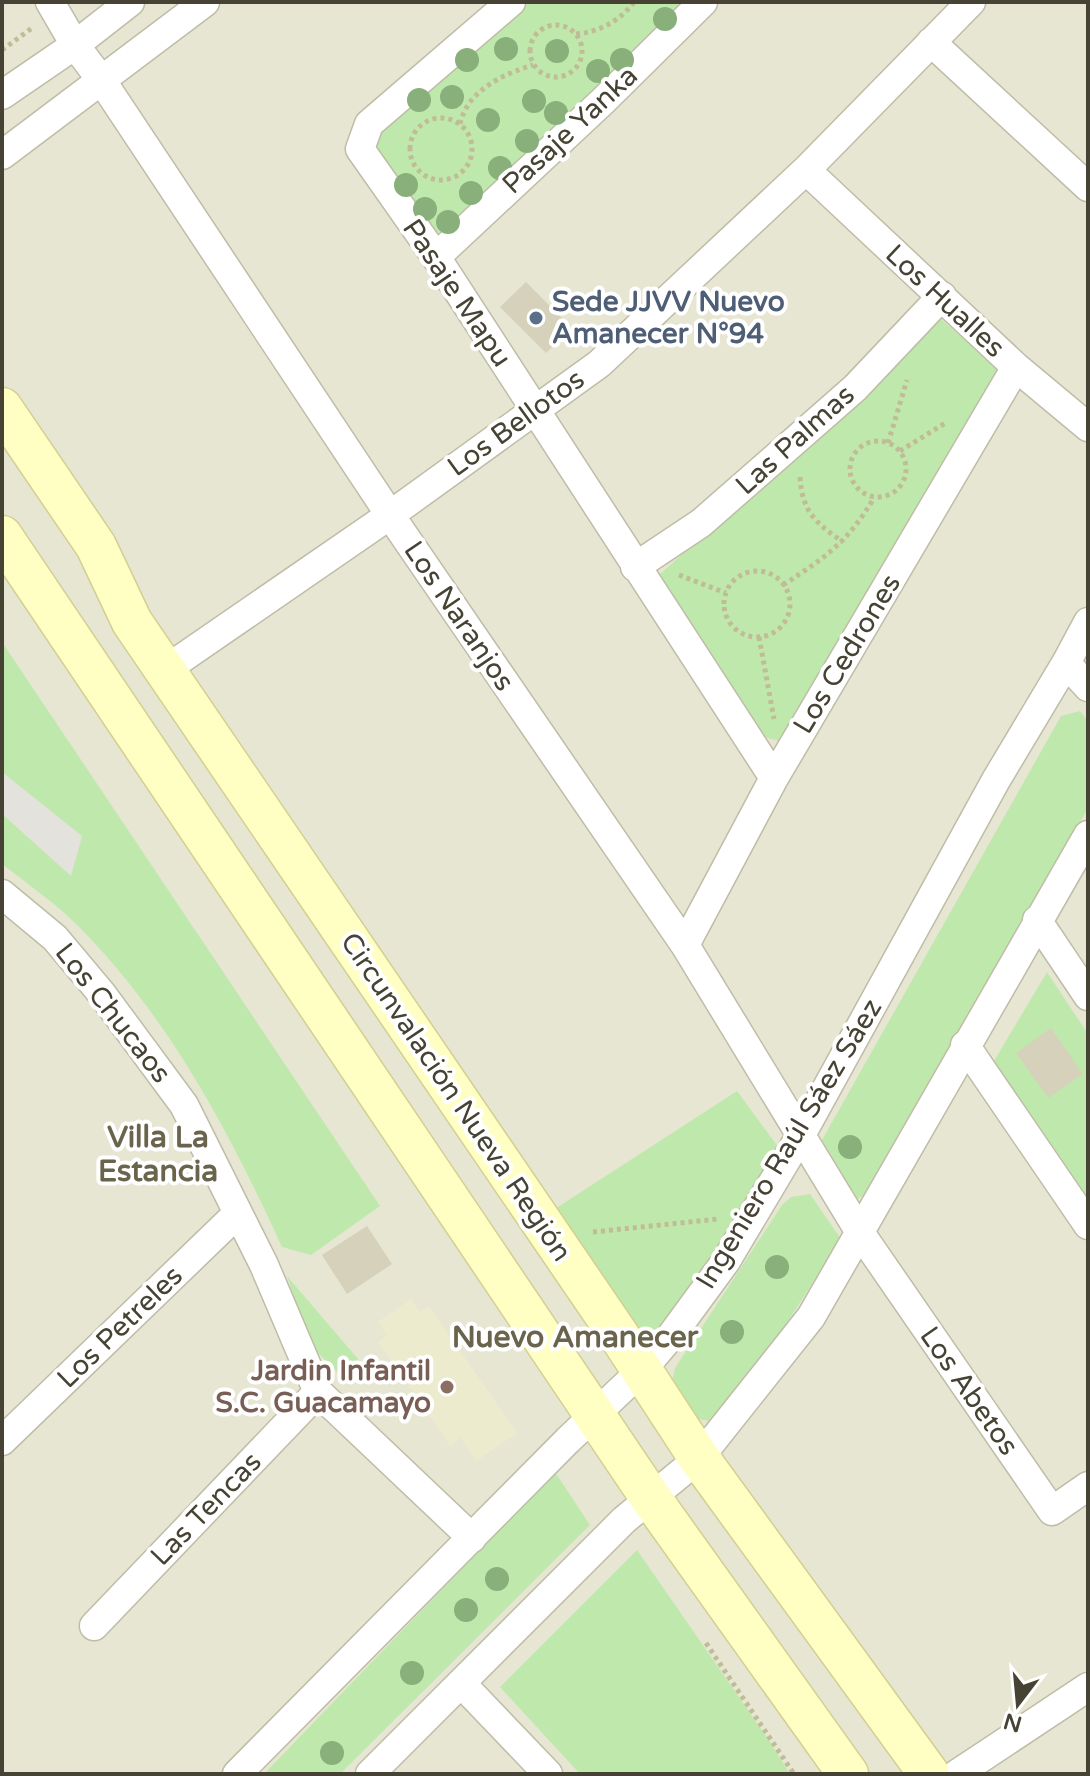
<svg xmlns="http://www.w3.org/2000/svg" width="1090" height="1776" font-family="'Varela Round',sans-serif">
	<rect width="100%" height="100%" fill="#f3f2e5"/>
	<path fill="#e7e6d3" d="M2,2H1088V1774H2Z"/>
	<path fill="#edebce" d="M411,1299L420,1312L429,1306L517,1433L476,1461L461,1438L450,1445L378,1342L387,1335L378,1322Z"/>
	<path fill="#bfe9ac" d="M523,2H687L472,212L432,236L367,151L376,128Z
		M941,319L1001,372L787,743L760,736L658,576Z
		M2,642L380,1206L311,1255L282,1247C228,1129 166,1012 73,921C51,900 25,882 2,864Z
		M1080,711L1088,721V808L864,1195L852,1203L818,1147L1061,716Z
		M1047,972L1088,1034V1205L991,1066Z
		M737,1091L781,1151L680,1305L642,1354L547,1214Z
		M810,1194L841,1239L770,1349L710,1421L691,1418L670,1391L675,1368L782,1205L791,1197Z
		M287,1276L358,1359L349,1384L310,1345Z
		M555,1472L590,1525L340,1774H264Z
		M637,1550L770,1742L790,1774H580L500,1687Z"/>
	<path fill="#e4e2dd" d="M2,772L82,836L71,876L2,814Z"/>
	<path fill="#d5d1ba" d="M526,282L572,328L546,353L500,307Z
		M1051,1028L1083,1074L1048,1098L1016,1053Z
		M367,1226L392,1264L347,1294L322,1255Z"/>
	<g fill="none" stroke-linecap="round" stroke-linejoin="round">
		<g stroke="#bfbca7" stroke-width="31">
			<path id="street" d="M50,2L75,45L102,81L390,515L685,945L861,1234L1052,1511L1088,1486
				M511,2L369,124L360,149L436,257L774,778
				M931,42L1088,187
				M2,95L75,45L130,2
				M2,155L205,2
				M806,170L1016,367L1088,427
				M436,257L603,101L703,2
				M635,567L701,523L855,388L942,296
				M1066,663L1088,687
				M165,670L390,515L599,364L806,170L971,2
				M2,894L55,938L102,994L184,1105L264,1265L318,1392L472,1538
				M1037,920L1088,996
				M685,945L774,778L1016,367
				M965,1045L1088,1225
				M2,1441L237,1214
				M94,1626L318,1392
				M461,1683L548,1774
				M237,1774L568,1440L642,1370L671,1336L726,1261L801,1135L996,780L1066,663L1088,622
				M370,1774L624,1520L699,1458L811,1317L1088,835
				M957,1774L1088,1687"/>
		</g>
		<g stroke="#d2cf91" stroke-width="43">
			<path id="secondary" d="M2,408L96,546L132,622L624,1343L699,1458L929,1774
				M2,536L650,1497L848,1774"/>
		</g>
		<path stroke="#c1bc98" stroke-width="5" stroke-dasharray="4 4" stroke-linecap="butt" d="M530 51a26 26 0 1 1 52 0a26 26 0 1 1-52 0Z
			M576,34C599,32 620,21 634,2
			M2,50L32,28
			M410 149a31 31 0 1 1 62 0a31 31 0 1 1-62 0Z
			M460,124C467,91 503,74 533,65
			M850 469a28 28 0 1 1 56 0a28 28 0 1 1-56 0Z
			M888,443L907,380
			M900,451L947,422
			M800,477C802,512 816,523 843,542
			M724 604a33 33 0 1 1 66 0a33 33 0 1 1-66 0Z
			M679,575L726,593
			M783,585C826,557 847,543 874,498
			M759,637L774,719
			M593,1232L718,1219
			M706,1643L794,1774"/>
		<use href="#street" stroke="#fff" stroke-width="28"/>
		<use href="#secondary" stroke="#fffec3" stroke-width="40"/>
	</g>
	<g fill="#89af7b">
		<circle cx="665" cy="19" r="12"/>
		<circle cx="506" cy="49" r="12"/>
		<circle cx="557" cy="51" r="12"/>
		<circle cx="467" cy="60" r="12"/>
		<circle cx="622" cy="60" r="12"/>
		<circle cx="598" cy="71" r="12"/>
		<circle cx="452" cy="97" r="12"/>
		<circle cx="419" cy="100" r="12"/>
		<circle cx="534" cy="101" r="12"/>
		<circle cx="556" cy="113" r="12"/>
		<circle cx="488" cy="120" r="12"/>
		<circle cx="527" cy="141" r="12"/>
		<circle cx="500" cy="168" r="12"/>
		<circle cx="406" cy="185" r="12"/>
		<circle cx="471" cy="193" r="12"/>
		<circle cx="425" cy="209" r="12"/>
		<circle cx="448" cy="222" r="12"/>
		<circle cx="850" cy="1147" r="12"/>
		<circle cx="777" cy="1267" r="12"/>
		<circle cx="732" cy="1332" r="12"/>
		<circle cx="497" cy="1579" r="12"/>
		<circle cx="466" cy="1610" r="12"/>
		<circle cx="412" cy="1673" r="12"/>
		<circle cx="332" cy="1753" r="12"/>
	</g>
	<circle fill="#5c6f8a" stroke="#fff" stroke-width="3" cx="536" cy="318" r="8"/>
	<circle fill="#8d6e63" stroke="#fff" stroke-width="3" cx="447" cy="1387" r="8"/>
	<g text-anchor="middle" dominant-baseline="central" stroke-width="8" stroke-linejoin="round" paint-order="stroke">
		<g font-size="28" fill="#464334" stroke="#fff">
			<text transform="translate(570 130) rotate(-43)">Pasaje Yanka</text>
			<text transform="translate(457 293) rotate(56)">Pasaje Mapu</text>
			<text transform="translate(945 301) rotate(43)">Los Hualles</text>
			<text transform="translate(516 423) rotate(-36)">Los Bellotos</text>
			<text transform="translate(795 440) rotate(-42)">Las Palmas</text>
			<text transform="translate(459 616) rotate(56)">Los Naranjos</text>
			<text transform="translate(847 654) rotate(-59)">Los Cedrones</text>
			<text transform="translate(113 1013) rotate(52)">Los Chucaos</text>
			<text transform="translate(456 1097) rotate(56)">Circunvalación Nueva Región</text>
			<text transform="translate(789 1144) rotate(-59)">Ingeniero Raúl Sáez Sáez</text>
			<text transform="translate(120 1327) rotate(-44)">Los Petreles</text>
			<text transform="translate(969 1391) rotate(55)">Los Abetos</text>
			<text transform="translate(206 1509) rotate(-46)">Las Tencas</text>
		</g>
		<g font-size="28" font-weight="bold" fill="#4e5e75" stroke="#fff" text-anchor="start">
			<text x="552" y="302">Sede JJVV Nuevo<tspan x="552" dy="32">Amanecer N°94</tspan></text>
		</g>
		<g font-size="28" font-weight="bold" fill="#785e54" stroke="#fff" text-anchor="end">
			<text x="431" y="1371">Jardin Infantil<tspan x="431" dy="32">S.C. Guacamayo</tspan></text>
		</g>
		<g font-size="30" font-weight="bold" fill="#69644b" stroke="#fff">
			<text x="158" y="1137">Villa La<tspan x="158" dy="34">Estancia</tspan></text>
			<text x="575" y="1337">Nuevo Amanecer</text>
		</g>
	</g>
	<rect width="1090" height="1776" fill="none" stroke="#464334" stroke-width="8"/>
	<g transform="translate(1018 1704) rotate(196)" stroke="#ffffff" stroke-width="6" paint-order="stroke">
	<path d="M0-6L14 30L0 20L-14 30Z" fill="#464334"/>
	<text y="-12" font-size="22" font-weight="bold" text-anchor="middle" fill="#464334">N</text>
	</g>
</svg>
